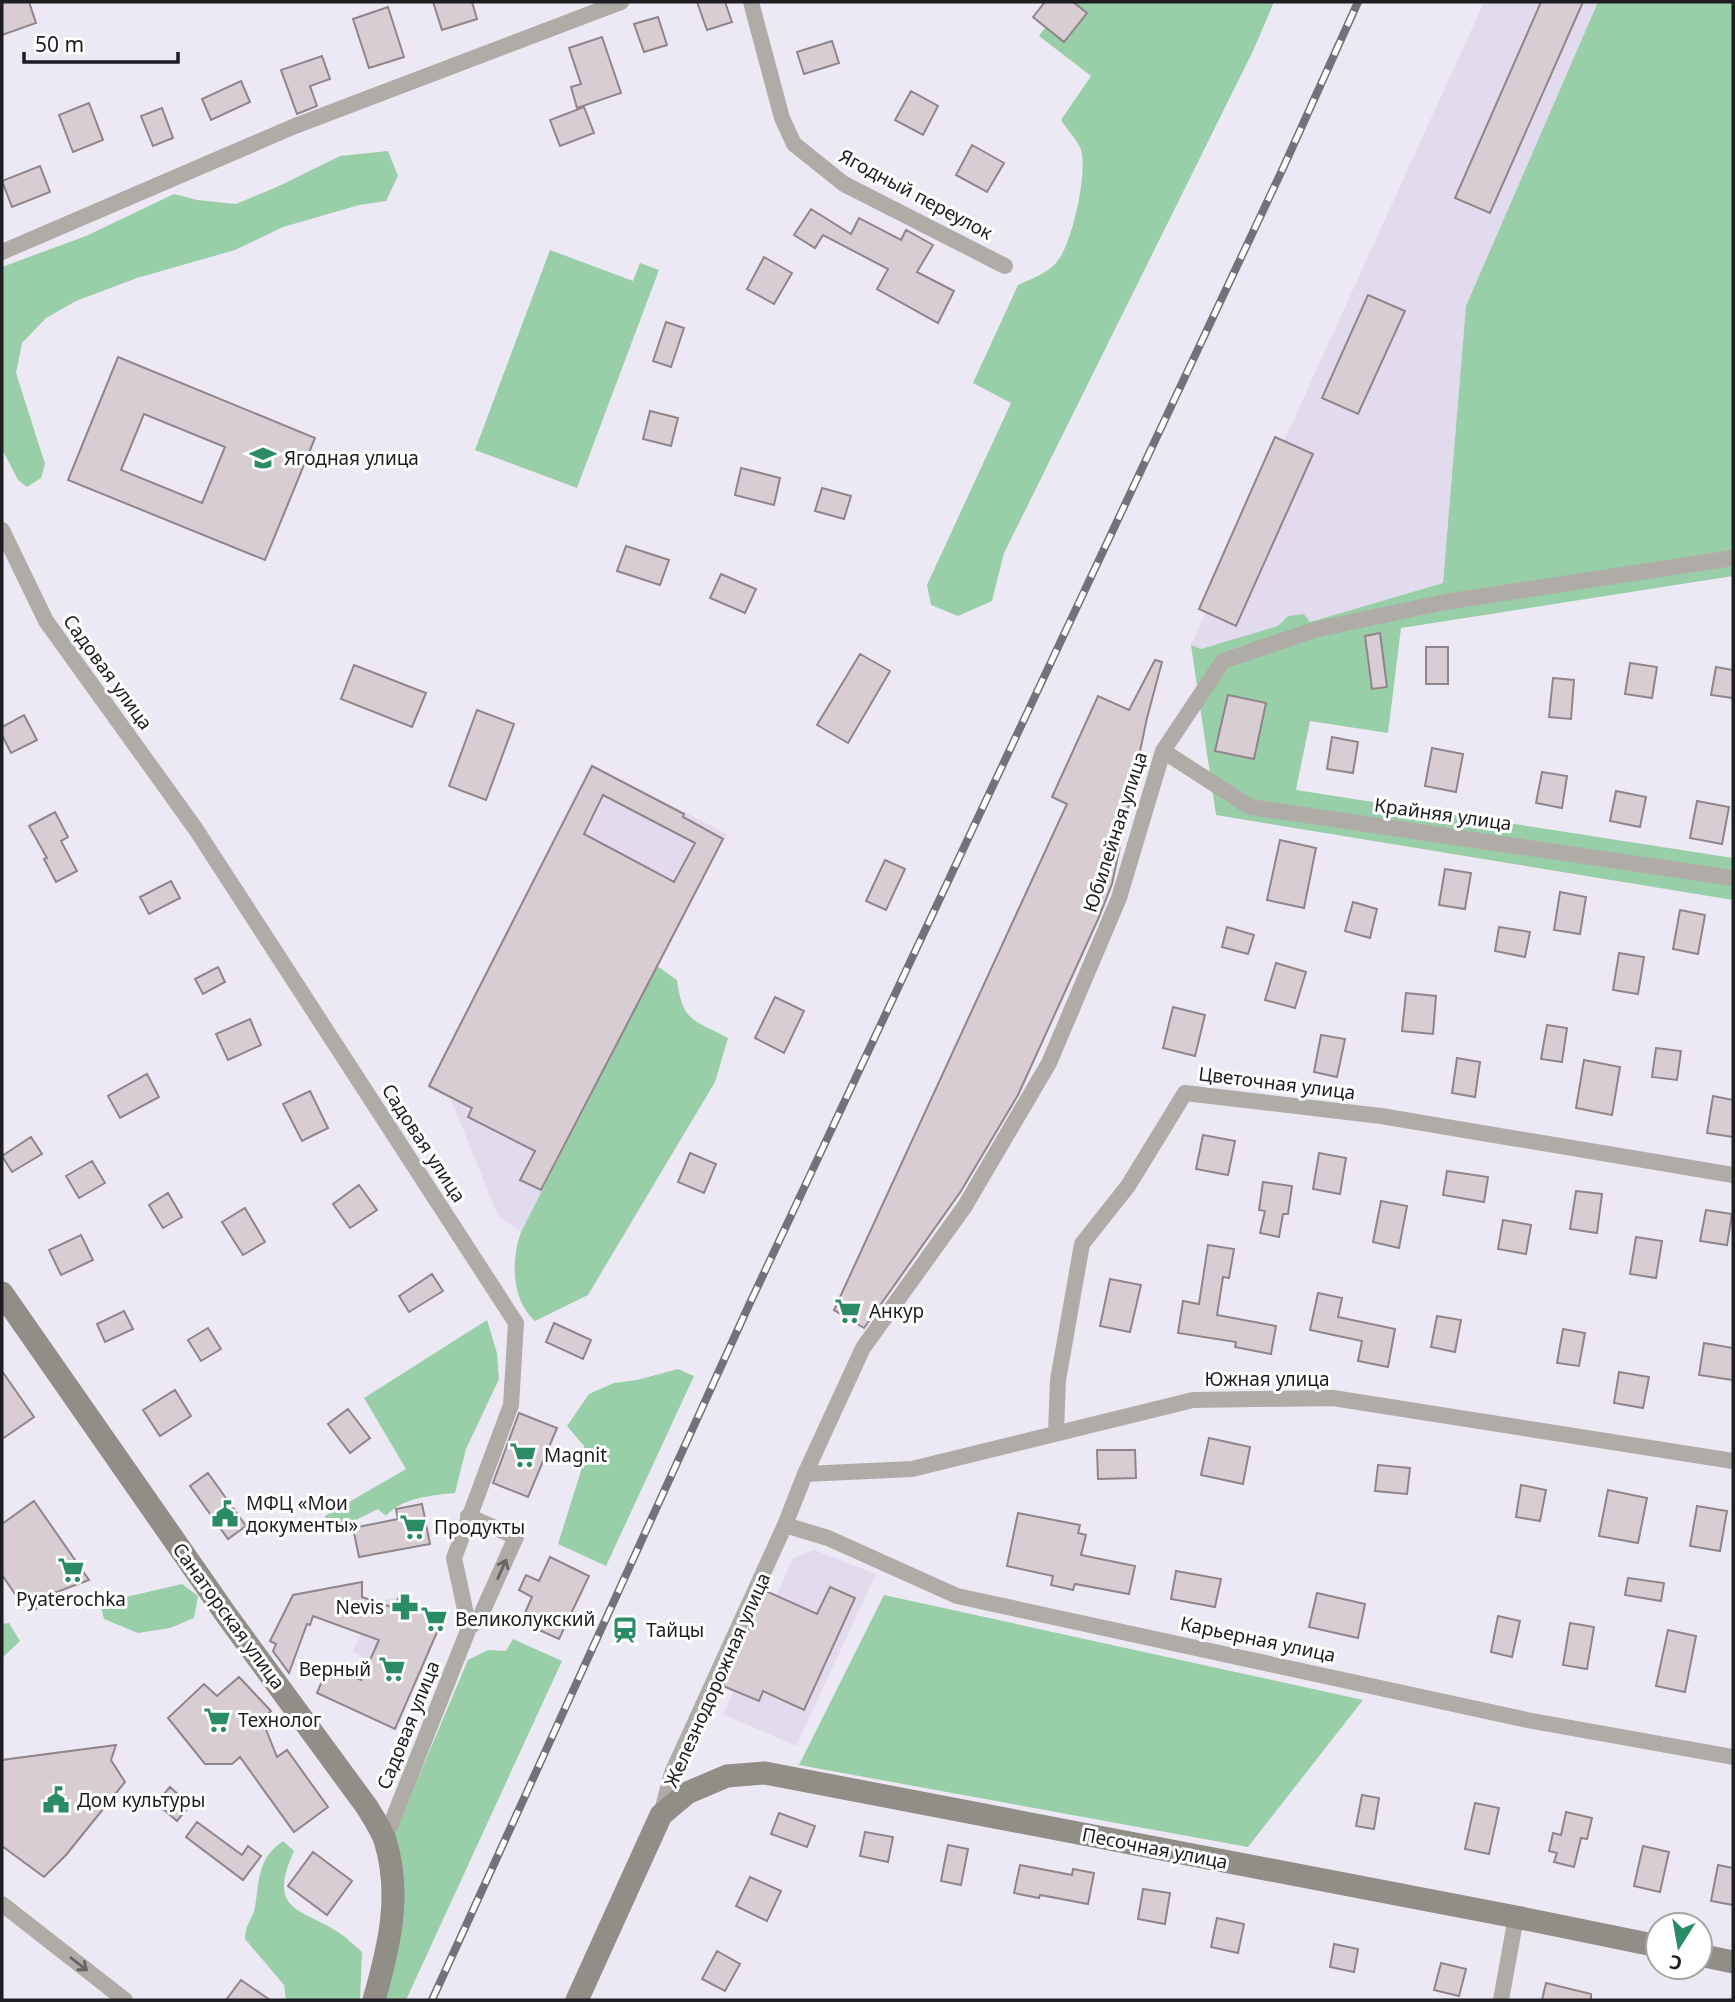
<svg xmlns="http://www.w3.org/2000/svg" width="1735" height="2002" font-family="'Noto Sans',sans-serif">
	<rect width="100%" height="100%" fill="#ede9f4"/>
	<path fill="#e1dbed" d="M1484,2H1598L1466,306L1443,583L1309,622L1304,614L1288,616L1278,626L1201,649L1191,645Z
		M591,764L727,834L521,1232L498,1216L451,1099L427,1087Z
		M814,1550L876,1574L796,1746L723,1714L793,1558Z
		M399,1597L370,1660L353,1652L374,1602Z"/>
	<path fill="#98cea8" d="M1064,2H1274L1253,51L1004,553L992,601L958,616L931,605L927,585L1011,403L973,383L1018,285C1031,279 1051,272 1059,259C1073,240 1089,168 1080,147C1075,138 1067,129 1061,120L1091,76L1039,36Z
		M1598,2H1733V576L1401,628L1388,733L1310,721L1296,790L1733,858V900L1216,815L1191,645L1201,649L1278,626L1288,616L1304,614L1310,622L1443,583L1466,306Z
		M388,151L398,176L386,201L359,205L283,227L235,250L137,278L76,301L46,318L22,343L16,373L45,464L41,478L27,487L18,480L2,449V267L86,236L174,194L197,200L236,204L279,186L340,156Z
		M550,250L633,281L640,263L659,270L577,488L475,450Z
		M657,966L677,980C683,1023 693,1019 728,1038L715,1082L588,1295L535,1321C511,1300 511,1260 521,1232Z
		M487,1320L497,1353L499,1379L466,1449L455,1493C433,1495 401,1498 386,1516L378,1509C362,1516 341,1532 326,1521L325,1516L406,1469L364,1398Z
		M678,1369L694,1376L606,1566L558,1544L581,1471L584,1446L567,1426L589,1394L614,1383L637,1380Z
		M182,1584L198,1596L194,1618L170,1628L138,1633L104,1619L100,1603Z
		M884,1595L1363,1700L1248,1847L799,1765Z
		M9,1623L20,1641L2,1658V1624Z
		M513,1639L562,1661L406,2000H383L404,1907L402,1868L393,1837L468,1660L488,1650L506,1651Z
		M283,1841L294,1851C266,1913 301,1907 341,1934C348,1939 355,1946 362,1952L360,2000H286L284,1985L245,1939C245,1924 253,1919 255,1907C260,1879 257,1859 283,1841Z"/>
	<path fill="#d8cdd3" stroke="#8f858b" stroke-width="2" fill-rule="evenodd" d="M2,2H29L36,23L2,35Z
		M433,2H472L477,19L442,30Z
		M697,2H725L732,22L707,30Z
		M1045,2H1073L1087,13L1064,42L1033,17Z
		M1541,2H1583L1490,213L1455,198Z
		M388,7L404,57L369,68L353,19Z
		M658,17L667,45L644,52L634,24Z
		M602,37L621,93L577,108L571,87L581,84L569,48Z
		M832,41L839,63L804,74L797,52Z
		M322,56L330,79L310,86L317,106L297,114L281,70Z
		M241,81L250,102L211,120L202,99Z
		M911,91L938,106L923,135L895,120Z
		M89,103L103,140L73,152L59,115Z
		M584,107L594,133L560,146L550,120Z
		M162,108L173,138L153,146L141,116Z
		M972,145L1004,163L987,192L956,175Z
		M40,166L50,192L12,207L2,181Z
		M811,209L851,234L859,218L901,240L906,230L933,245L917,272L954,291L938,323L877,289L888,269L823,235L815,248L794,235Z
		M764,257L792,273L774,304L747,289Z
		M1368,295L1405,311L1358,414L1322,398Z
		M666,322L684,328L671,367L653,361Z
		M118,357L315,438L265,560L68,480ZM144,414L225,447L202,503L121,470Z
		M650,411L678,418L671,446L643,439Z
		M1275,437L1313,454L1236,626L1199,609Z
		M741,468L780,478L774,505L735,495Z
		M822,488L851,496L844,519L815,511Z
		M626,546L669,560L660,585L617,571Z
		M721,574L756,589L745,613L710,598Z
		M1380,633L1387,687L1372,689L1365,636Z
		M1426,647H1448V684H1426Z
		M860,654L890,671L848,743L817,725Z
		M1155,660L1162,662L1147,718L1112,884L1099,917L1018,1095L961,1191L864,1328L834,1310L1067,804L1052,797L1098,696L1129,710Z
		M1630,663L1657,667L1652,698L1625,694Z
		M354,665L426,693L412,727L341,699Z
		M1716,667L1733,670V698L1711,695Z
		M1553,678L1574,680L1571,719L1549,717Z
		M1228,695L1266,703L1254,759L1215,751Z
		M477,710L514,724L486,800L449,786Z
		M24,715L37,740L11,753L2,735V727Z
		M1332,737L1358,742L1353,773L1327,769Z
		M1432,748L1463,754L1456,792L1425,786Z
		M592,766L684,814L683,817L723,839L541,1190L520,1180L535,1151L468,1117L472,1108L429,1086ZM603,795L695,843L674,882L584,834Z
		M1542,772L1567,776L1562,808L1536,803Z
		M1616,791L1646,797L1640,827L1610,821Z
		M1697,801L1729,807L1722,844L1690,838Z
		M55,812L68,837L61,841L77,871L56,882L44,859L47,858L29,826Z
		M1280,840L1316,848L1304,908L1267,900Z
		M885,860L905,869L886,910L866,901Z
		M1445,869L1471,873L1465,909L1439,905Z
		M171,881L180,898L149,914L140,897Z
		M1560,892L1586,897L1580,934L1554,930Z
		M1353,902L1377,909L1370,938L1345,931Z
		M1680,910L1705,915L1698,954L1673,949Z
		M1227,927L1254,935L1248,954L1222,947Z
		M1499,927L1530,932L1525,957L1495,951Z
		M1619,953L1644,957L1638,994L1613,990Z
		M1276,963L1306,972L1295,1008L1265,1000Z
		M218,967L225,982L203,994L195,979Z
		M1406,993L1436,996L1433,1034L1402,1031Z
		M775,997L804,1011L784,1053L755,1038Z
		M1173,1007L1205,1015L1195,1056L1163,1048Z
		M250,1019L261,1045L228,1060L216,1034Z
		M1547,1025L1567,1028L1562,1062L1541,1059Z
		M1321,1035L1345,1039L1337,1077L1314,1072Z
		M1656,1048L1681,1051L1677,1080L1652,1077Z
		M1457,1058L1480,1062L1475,1097L1452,1093Z
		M1584,1060L1620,1067L1612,1115L1576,1108Z
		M147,1074L159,1097L120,1118L108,1096Z
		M310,1091L328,1128L302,1141L283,1104Z
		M1713,1096L1733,1100V1137L1707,1133Z
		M1203,1135L1235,1141L1228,1175L1196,1169Z
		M31,1137L42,1154L12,1172L2,1156Z
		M690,1153L716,1164L704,1193L678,1182Z
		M1319,1153L1346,1158L1340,1194L1313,1189Z
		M92,1161L105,1183L79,1198L66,1176Z
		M1447,1171L1488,1177L1484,1202L1443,1195Z
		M1263,1182L1292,1186L1288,1214H1283L1279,1237L1260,1233L1265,1211L1259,1210Z
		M359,1185L377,1210L350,1228L333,1204Z
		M1576,1191L1602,1194L1597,1233L1570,1229Z
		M168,1193L182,1217L163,1228L149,1205Z
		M1381,1201L1407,1206L1399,1248L1373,1242Z
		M245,1208L265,1242L243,1255L222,1222Z
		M1706,1210L1732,1214L1727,1245L1700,1241Z
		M1503,1220L1531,1225L1526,1254L1498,1249Z
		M81,1235L93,1260L61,1275L49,1250Z
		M1636,1237L1662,1241L1656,1278L1630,1274Z
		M1208,1245L1234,1249L1229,1278L1223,1277L1217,1315L1276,1326L1271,1354L1235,1347L1236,1342L1178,1333L1183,1301L1199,1304Z
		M432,1274L443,1291L409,1312L399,1296Z
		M1110,1279L1141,1285L1130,1332L1100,1326Z
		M1318,1293L1342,1298L1338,1317L1395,1329L1388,1367L1358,1361L1362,1341L1310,1330Z
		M124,1311L133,1329L105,1342L97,1324Z
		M1437,1316L1461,1320L1455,1352L1431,1347Z
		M554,1323L591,1340L583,1359L546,1342Z
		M208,1328L221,1349L201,1361L188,1340Z
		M1563,1329L1585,1333L1579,1366L1557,1363Z
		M1704,1343L1733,1348V1380L1699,1375Z
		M2,1371L34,1417L2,1439Z
		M1619,1372L1649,1377L1643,1408L1614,1403Z
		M175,1390L191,1416L160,1436L143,1410Z
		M348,1409L370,1438L350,1453L328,1424Z
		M519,1413L557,1428L528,1497L493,1483Z
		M1209,1438L1250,1447L1243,1484L1201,1475Z
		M1097,1450H1135L1136,1478L1098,1479Z
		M1378,1465L1410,1468L1407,1494L1375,1491Z
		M208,1473L246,1526L228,1539L190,1486Z
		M1521,1485L1546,1490L1540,1521L1516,1517Z
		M1608,1490L1647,1498L1638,1543L1599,1536Z
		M34,1501L89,1580L43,1597L36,1609L25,1593L15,1594L2,1575V1524Z
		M422,1504L430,1544L359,1557L353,1528L398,1519L396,1509Z
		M1697,1506L1727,1511L1720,1551L1690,1546Z
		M1018,1513L1080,1525L1078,1533L1086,1535L1081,1555L1135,1566L1129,1594L1075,1584L1073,1590L1051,1585L1053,1576L1007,1566Z
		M550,1557L589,1576L559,1639L521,1622L532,1597L519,1590L526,1575L539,1581Z
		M1176,1571L1221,1579L1215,1607L1171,1599Z
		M1628,1578L1664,1583L1661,1601L1625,1595Z
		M362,1582V1597L394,1608L399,1597L444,1616L395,1729L317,1693L328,1666L361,1680L379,1640L313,1616L310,1625L307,1624L289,1673L273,1651L276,1644L270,1641L293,1595Z
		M830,1587L855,1598L804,1710L763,1691L759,1701L723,1686L766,1591L817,1614Z
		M1317,1593L1365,1604L1358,1638L1309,1627Z
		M1498,1616L1520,1621L1512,1657L1491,1652Z
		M1570,1623L1594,1627L1587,1669L1563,1665Z
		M1668,1630L1696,1636L1685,1692L1656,1686Z
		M239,1677L271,1711L267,1715L265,1727L277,1757L287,1750L328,1807L294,1832L240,1757L232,1764H205L168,1718L204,1684L217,1696Z
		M116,1745L111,1760L125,1782L66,1855L44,1877L2,1846V1760Z
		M170,1787L190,1805L177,1821L156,1803Z
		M1362,1795L1379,1798L1374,1829L1356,1826Z
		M1475,1803L1499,1808L1489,1854L1465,1849Z
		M1566,1812L1592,1818L1587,1839L1581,1838L1574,1867L1554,1862L1557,1853L1549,1851L1553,1833L1561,1835Z
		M779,1813L815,1826L807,1847L771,1834Z
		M197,1822L242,1855L248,1846L261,1856L243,1880L186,1837Z
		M865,1832L893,1837L888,1862L860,1856Z
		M948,1845L968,1849L961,1885L941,1881Z
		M1643,1846L1669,1852L1660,1892L1634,1886Z
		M313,1852L352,1881L327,1915L288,1886Z
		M1020,1865L1072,1875L1073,1869L1094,1873L1088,1904L1040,1895L1039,1898L1014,1893Z
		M1718,1865L1733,1868V1905L1711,1901Z
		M750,1877L781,1891L767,1921L736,1906Z
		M1143,1889L1170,1893L1165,1924L1138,1919Z
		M1217,1918L1244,1924L1238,1953L1211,1947Z
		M1334,1944L1358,1949L1354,1972L1330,1967Z
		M717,1951L740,1964L725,1991L702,1979Z
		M1441,1963L1466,1969L1459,1996L1434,1990Z
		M241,1980L270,2000H226Z
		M1546,1983L1591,1994V2000H1542Z"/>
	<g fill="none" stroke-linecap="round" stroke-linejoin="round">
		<path stroke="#afaca8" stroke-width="16" d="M751,2L782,118L794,144L844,184L1005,266
			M2,252L295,126L621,2
			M2,530L46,621L195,828L516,1323L511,1405L454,1558L469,1628L385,1839
			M1163,751L1250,807L1733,878
			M1056,1432L1058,1380L1082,1244L1128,1186L1185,1093L1381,1116L1733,1175
			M805,1474L912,1469L1193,1400L1333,1398L1733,1461
			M468,1516L516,1537L480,1617L469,1628
			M785,1525L828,1538L957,1596L1527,1720L1733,1757
			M661,1815L672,1773L785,1525L805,1474L863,1348L965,1206L1049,1063L1119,898L1163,751L1223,661L1314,630L1445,602L1733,558
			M2,1904L125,2000
			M1501,2000L1516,1917"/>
		<path stroke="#918d87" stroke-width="23" d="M2,1293L227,1616L367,1807C373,1817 381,1829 385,1840C402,1895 389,1947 374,2000
			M1700,1955L1733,1962
			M577,2000L661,1815L687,1793L727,1776L765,1773L1516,1917L1658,1946"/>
		<g stroke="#747178" stroke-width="8">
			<path id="rail" d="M432,2000L749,1305L1284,166L1358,2"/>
		</g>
		<use href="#rail" stroke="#fff" stroke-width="5" stroke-dasharray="16" stroke-linecap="butt"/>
	</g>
	<defs><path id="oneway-shaft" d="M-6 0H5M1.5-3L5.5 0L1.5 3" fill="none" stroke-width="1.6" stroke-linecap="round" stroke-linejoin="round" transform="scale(1.75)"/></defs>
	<g stroke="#666464">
		<use href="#oneway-shaft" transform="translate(502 1569) rotate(-66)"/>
		<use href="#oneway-shaft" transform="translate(79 1964) rotate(38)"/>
	</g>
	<defs>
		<g id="school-bare" transform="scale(2.1)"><path d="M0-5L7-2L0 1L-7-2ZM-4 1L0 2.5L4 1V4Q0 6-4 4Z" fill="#2a8b65" stroke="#fff" stroke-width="2.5" paint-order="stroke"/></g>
		<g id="supermarket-bare" transform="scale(2.1)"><path d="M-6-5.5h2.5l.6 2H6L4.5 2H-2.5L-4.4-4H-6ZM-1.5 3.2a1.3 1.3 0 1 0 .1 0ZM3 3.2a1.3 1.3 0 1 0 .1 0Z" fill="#2a8b65" stroke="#fff" stroke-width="2.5" paint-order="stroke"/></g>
		<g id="civic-bare" transform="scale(2.1)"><path d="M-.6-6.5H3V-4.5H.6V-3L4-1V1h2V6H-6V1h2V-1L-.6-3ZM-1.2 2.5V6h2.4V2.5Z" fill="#2a8b65" stroke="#fff" stroke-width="2.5" paint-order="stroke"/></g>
		<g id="pharmacy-bare" transform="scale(2.1)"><path d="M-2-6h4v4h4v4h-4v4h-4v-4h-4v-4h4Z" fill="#2a8b65" stroke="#fff" stroke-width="2.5" paint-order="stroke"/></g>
		<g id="station-bare" transform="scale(2.1)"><path d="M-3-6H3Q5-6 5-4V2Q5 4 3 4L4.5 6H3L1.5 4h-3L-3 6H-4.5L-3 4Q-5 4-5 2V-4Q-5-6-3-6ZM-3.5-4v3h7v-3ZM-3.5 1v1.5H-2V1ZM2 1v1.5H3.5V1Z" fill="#2a8b65" stroke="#fff" stroke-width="2.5" paint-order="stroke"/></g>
	</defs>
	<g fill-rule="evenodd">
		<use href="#school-bare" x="263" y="458"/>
		<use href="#supermarket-bare" x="848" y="1311"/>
		<use href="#supermarket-bare" x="523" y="1455"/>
		<use href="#civic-bare" x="225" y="1514"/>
		<use href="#supermarket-bare" x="413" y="1527"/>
		<use href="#supermarket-bare" x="71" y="1570"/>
		<use href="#pharmacy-bare" x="405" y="1607"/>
		<use href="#supermarket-bare" x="434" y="1619"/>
		<use href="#station-bare" x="625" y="1630"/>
		<use href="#supermarket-bare" x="392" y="1669"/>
		<use href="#supermarket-bare" x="217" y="1720"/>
		<use href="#civic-bare" x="56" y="1800"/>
	</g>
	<g text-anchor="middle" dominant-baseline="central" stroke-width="6" stroke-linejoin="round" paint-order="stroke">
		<g font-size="19" fill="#1e1d21" stroke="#fff">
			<text transform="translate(916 194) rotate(28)">Ягодный переулок</text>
			<text transform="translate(108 672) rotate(54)">Садовая улица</text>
			<text transform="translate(1443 814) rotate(8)">Крайняя улица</text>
			<text transform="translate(1115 832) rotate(-72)">Юбилейная улица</text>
			<text transform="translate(1277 1083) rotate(7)">Цветочная улица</text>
			<text transform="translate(424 1143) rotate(57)">Садовая улица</text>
			<text x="1267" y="1379">Южная улица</text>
			<text transform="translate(229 1616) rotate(54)">Санаторская улица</text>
			<text transform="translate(1258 1639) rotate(12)">Карьерная улица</text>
			<text transform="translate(717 1680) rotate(-66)">Железнодорожная улица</text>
			<text transform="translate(408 1725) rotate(-68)">Садовая улица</text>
			<text transform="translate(1155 1848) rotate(11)">Песочная улица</text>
		</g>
		<g font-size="19" fill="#1e1d21" stroke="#fff" text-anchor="start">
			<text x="284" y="458">Ягодная улица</text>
			<text x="869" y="1311">Анкур</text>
			<text x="544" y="1455">Magnit</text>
			<text x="246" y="1503">МФЦ «Мои<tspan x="246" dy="22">документы»</tspan></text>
			<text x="434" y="1527">Продукты</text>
			<text x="71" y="1599" text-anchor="middle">Pyaterochka</text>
			<text x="384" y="1607" text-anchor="end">Nevis</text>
			<text x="455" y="1619">Великолукский</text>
			<text x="646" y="1630">Тайцы</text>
			<text x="371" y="1669" text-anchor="end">Верный</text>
			<text x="238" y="1720">Технолог</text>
			<text x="77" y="1800">Дом культуры</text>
		</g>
	</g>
	<rect width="1735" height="2002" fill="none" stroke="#1e1d21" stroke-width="7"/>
	<g transform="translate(1679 1946) rotate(191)"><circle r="33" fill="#ffffff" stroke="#a5a5a6" stroke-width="2"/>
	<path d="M0-5L12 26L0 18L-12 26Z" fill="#2a8b65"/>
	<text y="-10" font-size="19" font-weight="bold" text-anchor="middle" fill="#1e1d21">С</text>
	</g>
	<path d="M24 52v10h154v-10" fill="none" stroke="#1e1d21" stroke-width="3.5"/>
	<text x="35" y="52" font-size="21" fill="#1e1d21" stroke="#ffffff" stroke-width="5" paint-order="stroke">50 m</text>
</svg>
